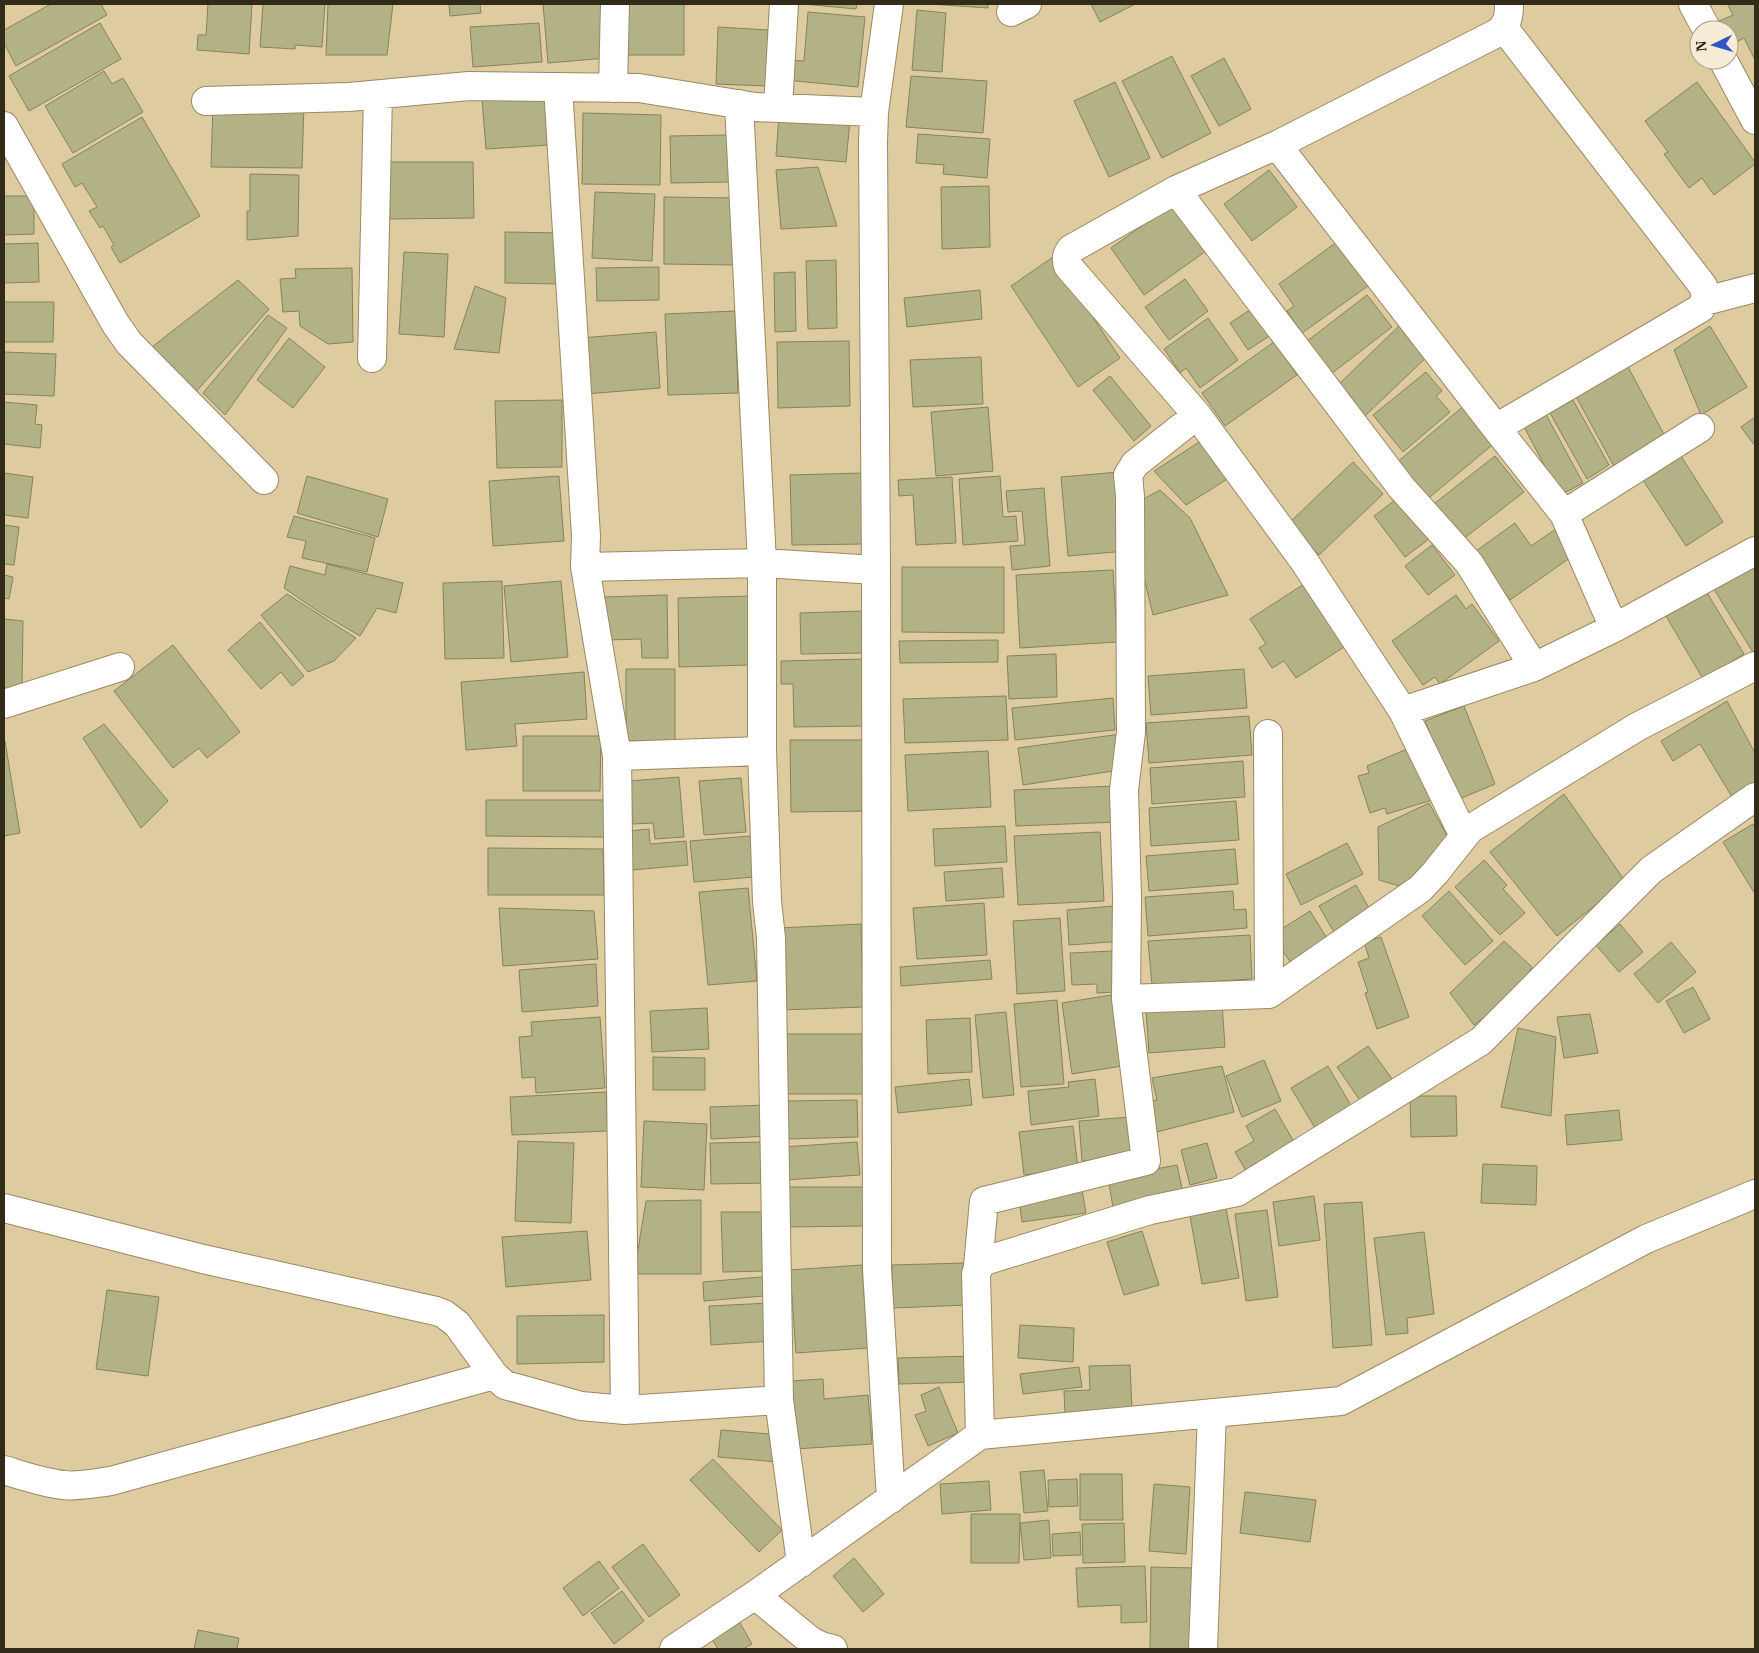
<svg xmlns="http://www.w3.org/2000/svg" width="1759" height="1653" font-family="'IBM Plex Serif',serif">
	<rect width="100%" height="100%" fill="#decba0"/>
	<path fill="#b3b286" stroke="#858359" d="M51,4H101L107,15L16,66L4,43V30Z
		M208,4H252L249,54L197,50L198,35H206Z
		M263,4H325L322,47L295,45V49L260,47Z
		M328,4H393L387,55H326Z
		M449,4H480L481,13L450,16Z
		M543,4H603L607,58L548,63Z
		M626,4H684V55H627Z
		M803,4H857L856,9Z
		M929,4H988V8Z
		M1091,4H1135L1100,22Z
		M1731,4H1755V60L1744,38L1729,46V30H1721L1717,22L1733,15L1728,5Z
		M917,10L946,13L942,72L912,70Z
		M808,12L865,17L858,87L785,80L787,60L804,61Z
		M100,23L121,59L29,111L9,76Z
		M539,23L542,62L473,67L470,27Z
		M718,27L768,30L766,86L716,84Z
		M1172,56L1211,133L1162,158L1122,81Z
		M1224,58L1251,109L1219,126L1191,76Z
		M104,71L112,84L123,78L143,112L73,153L45,106Z
		M911,76L987,81L983,133L906,127Z
		M1115,82L1150,158L1109,177L1074,101Z
		M1697,82L1755,162V164L1714,195L1702,178L1689,188L1664,154L1668,152L1645,121Z
		M546,94L549,145L486,149L482,99Z
		M213,103L304,104L302,168L211,167Z
		M583,113L661,115L660,185L582,184Z
		M779,115L850,121L846,162L776,156Z
		M142,117L200,216L120,263L111,247L114,245L103,226L100,228L89,211L97,207L82,183L75,187L62,164Z
		M918,134L990,139L987,178L943,174L944,165L916,163Z
		M728,135L729,182L671,183L670,136Z
		M389,162H473L474,218L390,219Z
		M818,167L837,226L781,229L776,170Z
		M1269,170L1297,207L1252,241L1224,204Z
		M250,174L299,175L298,236L247,240V211H250Z
		M989,186L990,247L942,249L941,187Z
		M595,192L655,194L652,261L592,258Z
		M4,196H34V234L4,235Z
		M664,197L737,198L736,265L664,264Z
		M1175,202L1209,249L1144,295L1111,248Z
		M505,232L563,233L562,284L505,283Z
		M1341,239L1372,283L1302,333L1287,311L1294,306L1279,284Z
		M38,243L39,282L4,283V244Z
		M404,252L448,254L444,337L399,334Z
		M1053,257L1120,358L1078,387L1011,286Z
		M836,260L837,328L808,329L806,261Z
		M659,267V300L597,301L596,268Z
		M352,268L353,342L328,344L300,326L299,311L283,312L280,279L296,278L295,269Z
		M795,272L796,331L775,332L774,273Z
		M1185,279L1208,311L1169,340L1145,307Z
		M238,280L269,309L195,393L152,347Z
		M475,286L506,298L499,353L454,349Z
		M980,290L982,319L907,327L904,298Z
		M1367,295L1392,327L1331,374L1306,342Z
		M4,302H54L53,342H4Z
		M1259,304L1277,331L1248,350L1230,323Z
		M735,311L738,393L668,395L665,314Z
		M268,315L287,328L225,415L203,393Z
		M1208,318L1238,360L1200,388L1186,368L1180,373L1164,349Z
		M1404,321L1433,351L1365,416L1337,386Z
		M1710,326L1747,387L1701,415L1674,350Z
		M656,332L660,388L585,394L580,338Z
		M289,338L325,367L293,408L257,380Z
		M849,341L850,406L778,408L777,342Z
		M1274,342L1297,375L1225,426L1202,393Z
		M4,352L56,354L54,396L4,394Z
		M981,357L983,404L913,407L910,360Z
		M1626,363L1668,442L1616,470L1573,391Z
		M1426,372L1442,391L1436,396L1450,412L1403,452L1373,415Z
		M1110,376L1151,426L1134,441L1093,390Z
		M562,400V467L497,468L495,401Z
		M1573,400L1609,465L1587,479L1550,413Z
		M4,402L37,405L35,424L42,425L40,448L4,444Z
		M1466,404L1497,441L1425,501L1395,464Z
		M988,407L993,471L936,476L931,412Z
		M1544,411L1583,483L1560,495L1522,423Z
		M1755,417V446L1741,427Z
		M1204,439L1229,478L1186,505L1154,471Z
		M1679,453L1723,522L1686,546L1641,477Z
		M1495,456L1524,492L1458,543L1430,507Z
		M1353,462L1383,494L1319,555L1289,523Z
		M1119,472L1126,551L1068,556L1061,477Z
		M4,473L33,477L28,518L4,515Z
		M863,473L864,544L792,545L790,475Z
		M307,476L388,499L378,537L297,513Z
		M559,476L564,541L493,546L489,481Z
		M1000,476L1003,517L1016,516L1018,541L963,545L959,479Z
		M952,477L956,543L916,545L913,495L899,496L898,480Z
		M1044,488L1050,566L1012,570L1010,546L1025,545L1022,511L1008,512L1006,491Z
		M1160,490L1190,518L1228,595L1153,615L1140,561L1138,502Z
		M1402,495L1433,536L1405,557L1374,516Z
		M294,516L375,538L367,572L302,558L306,541L287,537Z
		M1515,523L1531,546L1556,529L1574,555L1510,600L1476,551Z
		M4,525L19,527L14,565L4,564Z
		M1432,545L1455,575L1428,595L1405,566Z
		M327,564L403,583L396,613L377,608L360,636L316,610L284,588L290,566L325,575Z
		M1755,565V653L1754,654L1712,586Z
		M902,567H1004V633L902,632Z
		M1113,570L1117,642L1020,648L1016,575Z
		M4,575L13,577L9,599L4,598Z
		M502,581L504,658L445,659L443,583Z
		M561,581L568,657L511,662L504,586Z
		M1304,584L1344,647L1296,678L1284,661L1272,668L1259,648L1266,644L1250,619Z
		M1706,591L1744,654L1703,679L1666,616Z
		M287,594L356,638L334,661L308,672L261,615Z
		M667,595L668,658H642L641,639L606,640L605,597Z
		M1456,595L1466,609L1472,604L1499,641L1440,684L1435,677L1423,685L1392,641Z
		M750,596L751,665L679,667L678,598Z
		M864,611L865,653L801,654L800,613Z
		M4,619L23,621L22,688L4,689Z
		M260,622L304,676L292,686L281,672L261,689L228,650Z
		M998,640V662L900,663L899,641Z
		M173,645L240,732L207,758L199,748L173,768L114,691Z
		M1056,654L1057,697L1009,699L1007,656Z
		M864,659L866,726L794,727L793,684H781V661Z
		M626,669H675V741H626Z
		M1244,669L1247,708L1151,715L1148,676Z
		M584,672L587,719L515,724L517,746L466,750L461,682Z
		M1006,696L1008,740L905,743L903,699Z
		M1113,698L1115,730L1015,740L1012,708Z
		M1727,701L1755,753V785L1732,797L1700,744L1673,761L1661,741Z
		M1464,706L1495,784L1457,800L1425,721Z
		M1249,716L1252,755L1149,763L1146,723Z
		M104,724L168,801L141,828L83,738Z
		M1121,734L1126,769L1023,785L1018,748Z
		M523,736H601L600,791H523Z
		M790,740H867L868,811L791,812Z
		M5,741L20,833L4,836V742Z
		M1412,747L1435,799L1387,814L1385,808L1370,813L1358,776L1369,773L1367,766Z
		M988,751L991,807L908,811L905,755Z
		M1243,761L1245,797L1152,804L1150,768Z
		M679,777L684,837L655,839L653,823L633,824L629,781Z
		M741,778L746,832L704,835L699,781Z
		M1116,786L1117,822L1016,826L1014,790Z
		M1564,794L1625,881L1557,936L1490,852Z
		M486,800H604V837L486,836Z
		M1236,801L1239,840L1151,846L1149,808Z
		M1429,803L1450,841L1403,887L1379,880L1378,827Z
		M1753,824L1755,828V894L1723,842Z
		M1005,826L1007,862L935,866L933,829Z
		M649,829L650,844L686,841L688,865L632,870L629,831Z
		M1100,832L1104,901L1018,905L1014,836Z
		M750,836L754,877L694,882L690,841Z
		M1347,843L1363,874L1301,905L1286,874Z
		M488,848L603,849L604,895H488Z
		M1235,849L1238,884L1149,891L1146,856Z
		M1484,860L1507,885L1503,889L1525,913L1500,935L1455,887Z
		M1002,868L1004,897L946,901L944,872Z
		M1356,885L1373,915L1336,936L1319,906Z
		M748,888L757,981L708,985L699,892Z
		M1233,891L1234,910L1246,909L1247,928L1148,936L1145,897Z
		M1449,891L1493,941L1465,965L1422,916Z
		M984,903L987,955L917,959L913,908Z
		M1113,906L1115,922L1124,941L1069,945L1067,910Z
		M499,908L594,911L598,959L503,966Z
		M1310,911L1328,940L1291,963L1272,935Z
		M1060,918L1065,991L1017,994L1013,921Z
		M861,924L863,1007L782,1010L779,928Z
		M1620,924L1643,952L1619,972L1596,945Z
		M1250,935L1252,979L1152,985L1148,941Z
		M1381,937L1409,1017L1377,1029L1365,993L1368,992L1358,962L1369,958L1364,942Z
		M1504,941L1532,967L1522,988L1474,1025L1450,993Z
		M1671,942L1696,972L1658,1003L1634,974Z
		M1113,951L1116,992L1097,993V984L1072,985L1070,953Z
		M990,960L992,979L901,986L900,967Z
		M596,964L598,1006L522,1012L519,970Z
		M1693,987L1710,1019L1684,1033L1666,1001Z
		M1111,995L1122,1066L1072,1074L1062,1003Z
		M1057,1000L1064,1084L1021,1087L1014,1004Z
		M1222,1003L1225,1047L1149,1053L1146,1010Z
		M707,1008L709,1049L652,1052L650,1011Z
		M1006,1012L1014,1095L983,1098L975,1015Z
		M1590,1014L1598,1053L1564,1058L1557,1017Z
		M600,1017L605,1088L536,1093L535,1077L522,1078L519,1037L532,1036L531,1022Z
		M970,1018L972,1072L928,1074L926,1020Z
		M1518,1028L1556,1037L1551,1116L1501,1107Z
		M785,1034H862L863,1094H785Z
		M1368,1046L1393,1080L1361,1102L1337,1067Z
		M653,1057L705,1058V1090H653Z
		M1264,1060L1281,1101L1242,1117L1226,1076Z
		M1222,1066L1234,1112L1157,1132L1151,1101L1157,1100L1152,1078Z
		M1328,1066L1354,1111L1318,1133L1291,1088Z
		M969,1079L972,1105L898,1113L895,1087Z
		M1095,1079L1099,1116L1031,1125L1028,1091L1069,1087L1068,1082Z
		M606,1092L608,1131L512,1135L510,1097Z
		M1410,1096H1456L1457,1136L1411,1137Z
		M857,1100L858,1137L788,1139L787,1101Z
		M768,1105L769,1136L711,1139L710,1107Z
		M1275,1109L1297,1147L1249,1176L1235,1152L1254,1141L1246,1126Z
		M1619,1110L1622,1140L1567,1145L1565,1115Z
		M1131,1117L1134,1158L1082,1161L1079,1121Z
		M644,1121L707,1124L704,1190L641,1187Z
		M1073,1126L1078,1168L1024,1175L1019,1132Z
		M518,1141L574,1143L571,1223L515,1221Z
		M769,1142V1183L711,1184L710,1143Z
		M857,1142L860,1175L785,1180L783,1147Z
		M1207,1143L1217,1178L1190,1185L1181,1150Z
		M1483,1164L1537,1166L1536,1205L1481,1203Z
		M1177,1165L1183,1193L1113,1207L1108,1178Z
		M786,1187H863L864,1226L786,1227Z
		M1082,1190L1086,1213L1022,1222L1019,1199Z
		M1314,1196L1320,1240L1279,1246L1273,1202Z
		M701,1200V1274H634L646,1201Z
		M1362,1202L1372,1345L1333,1348L1324,1204Z
		M1225,1203L1239,1278L1202,1284L1189,1210Z
		M1267,1210L1278,1297L1246,1301L1235,1214Z
		M721,1212H768L769,1271L723,1272Z
		M587,1231L591,1280L506,1287L502,1237Z
		M1142,1231L1159,1285L1124,1295L1107,1242Z
		M1424,1232L1434,1314L1407,1318L1408,1333L1386,1335L1374,1238Z
		M965,1263L967,1305L893,1308L892,1265Z
		M862,1265L868,1348L796,1353L790,1270Z
		M773,1276L775,1295L704,1301L703,1282Z
		M107,1290L159,1297L148,1376L96,1369Z
		M770,1303L772,1341L711,1345L709,1306Z
		M604,1315V1362L517,1364V1316Z
		M1020,1325L1074,1328L1073,1362L1018,1358Z
		M974,1356L975,1382L899,1384L898,1358Z
		M1130,1365L1132,1411L1065,1414L1064,1391L1090,1390L1089,1366Z
		M1079,1367L1082,1387L1023,1394L1020,1374Z
		M823,1379L824,1399L868,1395L872,1444L795,1449L790,1381Z
		M939,1387L958,1433L928,1446L915,1415L926,1411L921,1395Z
		M721,1430L781,1435L779,1462L718,1457Z
		M713,1459L782,1530L759,1552L690,1480Z
		M1044,1470L1048,1511L1024,1513L1020,1472Z
		M1080,1474H1122L1123,1520H1080Z
		M1077,1479L1078,1506L1049,1507L1048,1480Z
		M989,1481L991,1510L942,1514L940,1484Z
		M1154,1484L1190,1487L1186,1554L1149,1551Z
		M1245,1492L1316,1500L1310,1542L1240,1533Z
		M971,1514H1020L1019,1563H971Z
		M1049,1520L1051,1558L1024,1560L1020,1523Z
		M1124,1523L1125,1562L1083,1563L1082,1524Z
		M1080,1532L1081,1555L1053,1556L1052,1534Z
		M643,1544L680,1595L649,1617L612,1567Z
		M854,1558L884,1594L863,1612L833,1576Z
		M599,1561L619,1588L583,1616L563,1588Z
		M1145,1566L1147,1622L1121,1623V1605L1078,1607L1076,1568Z
		M1151,1567L1196,1568L1194,1649H1150Z
		M622,1591L644,1621L614,1644L591,1613Z
		M736,1616L752,1644L743,1649H718L708,1632Z
		M198,1630L239,1638L237,1649H194Z"/>
	<g fill="none" stroke-linecap="round" stroke-linejoin="round">
		<g stroke="#9b8960" stroke-width="30">
			<path id="minor" d="M889,4L874,112L873,142L876,570L877,1269L891,1499
				M1693,4L1707,30
				M1011,12L1027,4
				M1723,60L1755,120
				M558,87L586,536L585,567L617,756L625,1410
				M613,88L615,4
				M206,101L349,97L469,86L639,88L755,107L874,112
				M739,104L762,563V751L767,901L771,938L779,1400L801,1563
				M778,107L784,4
				M4,126L115,323L129,343L264,480
				M1277,145L1496,428L1564,514L1614,628
				M1176,190L1401,487L1469,563L1534,667
				M1705,301L1755,288
				M372,358L378,95
				M1496,428L1701,308C1706,300 1706,295 1703,286L1504,28
				M1564,514L1700,428
				M585,567L762,563L876,570
				M4,704L120,667
				M1403,711L1534,667L1614,628L1755,551
				M1268,734L1269,994
				M617,756L762,751
				M1464,836L1403,711L1304,561L1197,415L1068,266C1066,259 1066,255 1071,249L1176,190L1277,145L1497,33C1508,25 1509,16 1509,4
				M1126,999L1269,994L1420,889L1435,873L1470,829L1637,727L1755,666
				M4,1208L203,1259L436,1311L444,1314L457,1324L494,1375L505,1385L581,1406L625,1410L779,1400
				M978,1266L984,1201L1146,1161L1126,999L1127,897L1124,790L1131,732L1130,496L1128,475L1135,464L1197,415
				M980,1435L976,1274L981,1262L1150,1210L1237,1192L1481,1041L1651,870L1755,797
				M4,1470C24,1476 44,1483 64,1485C79,1487 95,1483 111,1481L494,1375
				M755,1595L811,1641L821,1646L833,1649
				M674,1649L755,1595L980,1435L1341,1401L1646,1239L1755,1194
				M1203,1649L1212,1413"/>
		</g>
		<use href="#minor" stroke="#fff" stroke-width="28"/>
	</g>
	<rect width="1759" height="1653" fill="none" stroke="#332b1a" stroke-width="10"/>
	<g transform="translate(1714 45) rotate(265)"><circle r="24" fill="#f7edd7" stroke="#a99f8b"/>
	<path d="M0-4L9 19L0 12L-9 19Z" fill="#3255c5"/>
	<text y="-8" font-size="14" font-weight="bold" text-anchor="middle" fill="#332b1a">N</text>
	</g>
</svg>
